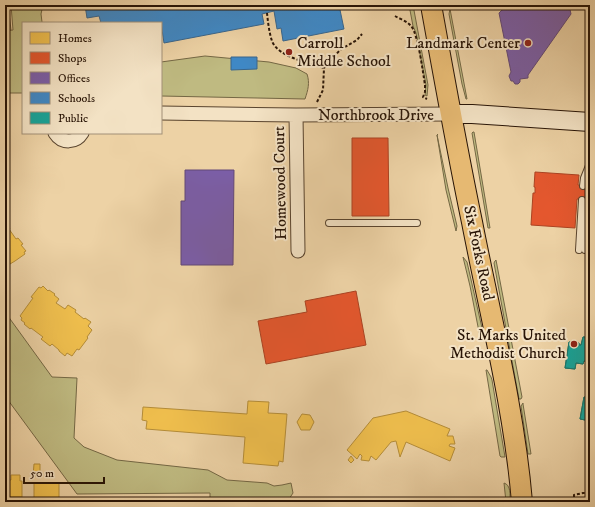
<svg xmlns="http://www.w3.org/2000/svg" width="595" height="507" font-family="'IM FELL DW Pica',serif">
	<rect width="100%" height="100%" fill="#edd2a5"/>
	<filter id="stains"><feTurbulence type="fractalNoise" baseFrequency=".005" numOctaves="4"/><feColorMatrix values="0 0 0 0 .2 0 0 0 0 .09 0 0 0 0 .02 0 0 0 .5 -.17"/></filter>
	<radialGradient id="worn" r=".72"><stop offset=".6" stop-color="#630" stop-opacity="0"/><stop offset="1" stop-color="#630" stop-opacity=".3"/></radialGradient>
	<path fill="#bfba81" stroke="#746744" d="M5,5H8L11,30H5Z
		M11,5H43L41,14L42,22L43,23H23V93H5V31L13,30Z
		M409,5H413L428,85L427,96L425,95L426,85L416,33L413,26Z
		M450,9L467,99H466L462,84L449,14Z
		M205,56L269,62L296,68L307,74C310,83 308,90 305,99L161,96V62Z
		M473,132H474L490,228H488L472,133Z
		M438,134L437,135L448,188L457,226L456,231L446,190L437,135Z
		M463,257L467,262L482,328V337L481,342L470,286Z
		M496,260L522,397L521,399H519L494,263L495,261Z
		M5,312L52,377L77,378L74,438L84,447L117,460L208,470L227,480L267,483L274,486L282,485L291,483L293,493L287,502H210V493L77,494L5,396Z
		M486,370H487L491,377L492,380L505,457H501L500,456Z
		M523,403V404L531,454H528L521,406Z
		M504,483C511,485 510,495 510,502H506Z"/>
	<path fill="#f2c14e" stroke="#b58d38" d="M5,222L10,229H9L16,239L18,238L23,244L21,245L26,251L24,252L25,254L15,261L5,267Z
		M43,286L48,291L49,290L55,294L54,295L59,299L56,303L65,309L68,305L76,310L75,312L84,319L85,318L91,322L88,326L92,330L87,337L88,338L79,350L77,349L72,356L67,353L65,356L59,351V350L52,344L50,346L41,339L43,337L31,328L30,329L24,324L25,323L21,320L22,318L20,316L33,298L31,297L39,287L41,288Z
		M248,401L269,402L268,413L287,414L283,462L279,461L278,466L243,463L245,437L146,429L147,421L142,420L143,407L247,414Z
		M406,411L450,429L447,436H453L455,444H450L449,446L455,448L450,461L406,442L400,457L396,441L391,442L376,460L371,456L369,461L361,460L362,456L360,454L357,459L347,450L373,418Z
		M302,414L310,415L314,422L310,430H301L297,422Z
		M351,456L354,460L351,463L348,460Z
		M34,464H40V476H33Z
		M11,475H20V481H22V497H5V482H8L7,480H11Z
		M34,483H59V499H34Z"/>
	<path fill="#e4572e" stroke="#ac4322" d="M352,138H388L389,216H352Z
		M535,172L579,175L578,185L590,186V200L577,199L575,228L531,225L533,193H535V187H534Z
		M356,291L366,345L266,364L258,321L307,312L305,301Z"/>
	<path fill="#7b5ea7" stroke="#624877" d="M525,5H569L571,14L528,75V78L520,79V82L518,84H515L513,81H511L509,76L511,72L499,13L502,10L506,8L511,7L516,8Z
		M185,170H234L233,265H181V201H185Z"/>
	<path fill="#3f88c5" stroke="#38658c" d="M85,5H339L344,29L283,41L281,28L277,29L274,11L262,14L264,24L164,43L161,23H101L99,16L87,18Z
		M231,57H257V69L231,70Z"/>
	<path fill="#17a398" stroke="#1c786c" d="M590,318V362L584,361L583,364L576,363L575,369L565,368L569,342L579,343V345H581L583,337H587Z
		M590,318V362L584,361L583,364L576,363L575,369L565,368L569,342L579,343V345H581L583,337H587Z
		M584,397L590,398V429H589L590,421L580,419Z
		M584,397L590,398V429H589L590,421L580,419Z"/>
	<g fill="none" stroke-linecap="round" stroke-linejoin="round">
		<g stroke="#59442e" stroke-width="8">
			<path id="lane" d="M583,186L584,178L590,163
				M589,186L590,172
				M329,223H417
				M579,250L582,200
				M585,250L588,200"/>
		</g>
		<g stroke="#59442e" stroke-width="15">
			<path id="street" d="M161,113L296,115L451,114
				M296,115L298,251
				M55,133C62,144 76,143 82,133"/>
		</g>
		<g stroke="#281406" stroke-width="20">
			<path id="secondary" d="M451,114H472L590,122"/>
		</g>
		<g stroke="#281406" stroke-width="22">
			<path id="primary" d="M431,5C444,77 457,150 472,222C490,315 514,407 522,502"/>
		</g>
		<path stroke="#281406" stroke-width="2" stroke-dasharray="3 2" stroke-linecap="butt" d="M267,13C268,22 269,32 272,41C278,57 309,63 324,68
			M395,16C400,19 407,21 411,26C418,33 423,73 425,85V92L423,97L427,99
			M317,102L323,90L324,68L340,50L357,40L362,34
			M574,502V495L583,493H590"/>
		<use href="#lane" stroke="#f3e2c4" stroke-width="6"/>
		<use href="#street" stroke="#f3e2c4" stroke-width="13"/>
		<use href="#secondary" stroke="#f3e2c4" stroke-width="18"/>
		<use href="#primary" stroke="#e6b972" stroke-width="20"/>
	</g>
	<g fill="#8f2418" stroke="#f3e2c4" stroke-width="1.5">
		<circle cx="528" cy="43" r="4"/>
		<circle cx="289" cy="52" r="4"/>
		<circle cx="574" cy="344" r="4"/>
	</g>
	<g text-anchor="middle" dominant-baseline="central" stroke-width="4" stroke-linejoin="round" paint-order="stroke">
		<g font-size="16" fill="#281406" stroke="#f3e2c4" text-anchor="end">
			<text x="297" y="43" text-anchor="start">Carroll<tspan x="297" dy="18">Middle School</tspan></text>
			<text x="520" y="43">Landmark Center</text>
			<text x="566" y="335">St. Marks United<tspan x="566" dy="18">Methodist Church</tspan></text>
		</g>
		<g font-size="16" fill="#281406" stroke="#f3e2c4">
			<text x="376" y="115">Northbrook Drive</text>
			<text transform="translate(280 183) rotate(-91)">Homewood Court</text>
			<text transform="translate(479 253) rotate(78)">Six Forks Road</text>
		</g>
	</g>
	<rect width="595" height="507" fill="none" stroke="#edd2a5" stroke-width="20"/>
	<rect x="6" y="6" width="583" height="495" fill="none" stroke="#281406" stroke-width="2"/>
	<rect x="10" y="10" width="575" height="487" fill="none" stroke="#281406"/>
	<rect x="22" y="22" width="140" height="112" fill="#f3e2c4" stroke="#a29078"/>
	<rect x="30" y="32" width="20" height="12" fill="#f2c14e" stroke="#a29078"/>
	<text x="58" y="42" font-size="12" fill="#281406">Homes</text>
	<rect x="30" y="52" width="20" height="12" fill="#e4572e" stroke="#a29078"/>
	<text x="58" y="62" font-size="12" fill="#281406">Shops</text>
	<rect x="30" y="72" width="20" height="12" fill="#7b5ea7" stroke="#a29078"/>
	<text x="58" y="82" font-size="12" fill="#281406">Offices</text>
	<rect x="30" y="92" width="20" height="12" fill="#3f88c5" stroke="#a29078"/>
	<text x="58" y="102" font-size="12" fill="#281406">Schools</text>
	<rect x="30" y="112" width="20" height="12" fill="#17a398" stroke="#a29078"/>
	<text x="58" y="122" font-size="12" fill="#281406">Public</text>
	<path d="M24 477v6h80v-6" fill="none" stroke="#281406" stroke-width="2"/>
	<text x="30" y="477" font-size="12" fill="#281406" stroke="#f3e2c4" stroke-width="3" paint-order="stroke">50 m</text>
	<rect width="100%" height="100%" filter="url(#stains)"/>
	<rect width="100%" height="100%" fill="url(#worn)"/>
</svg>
